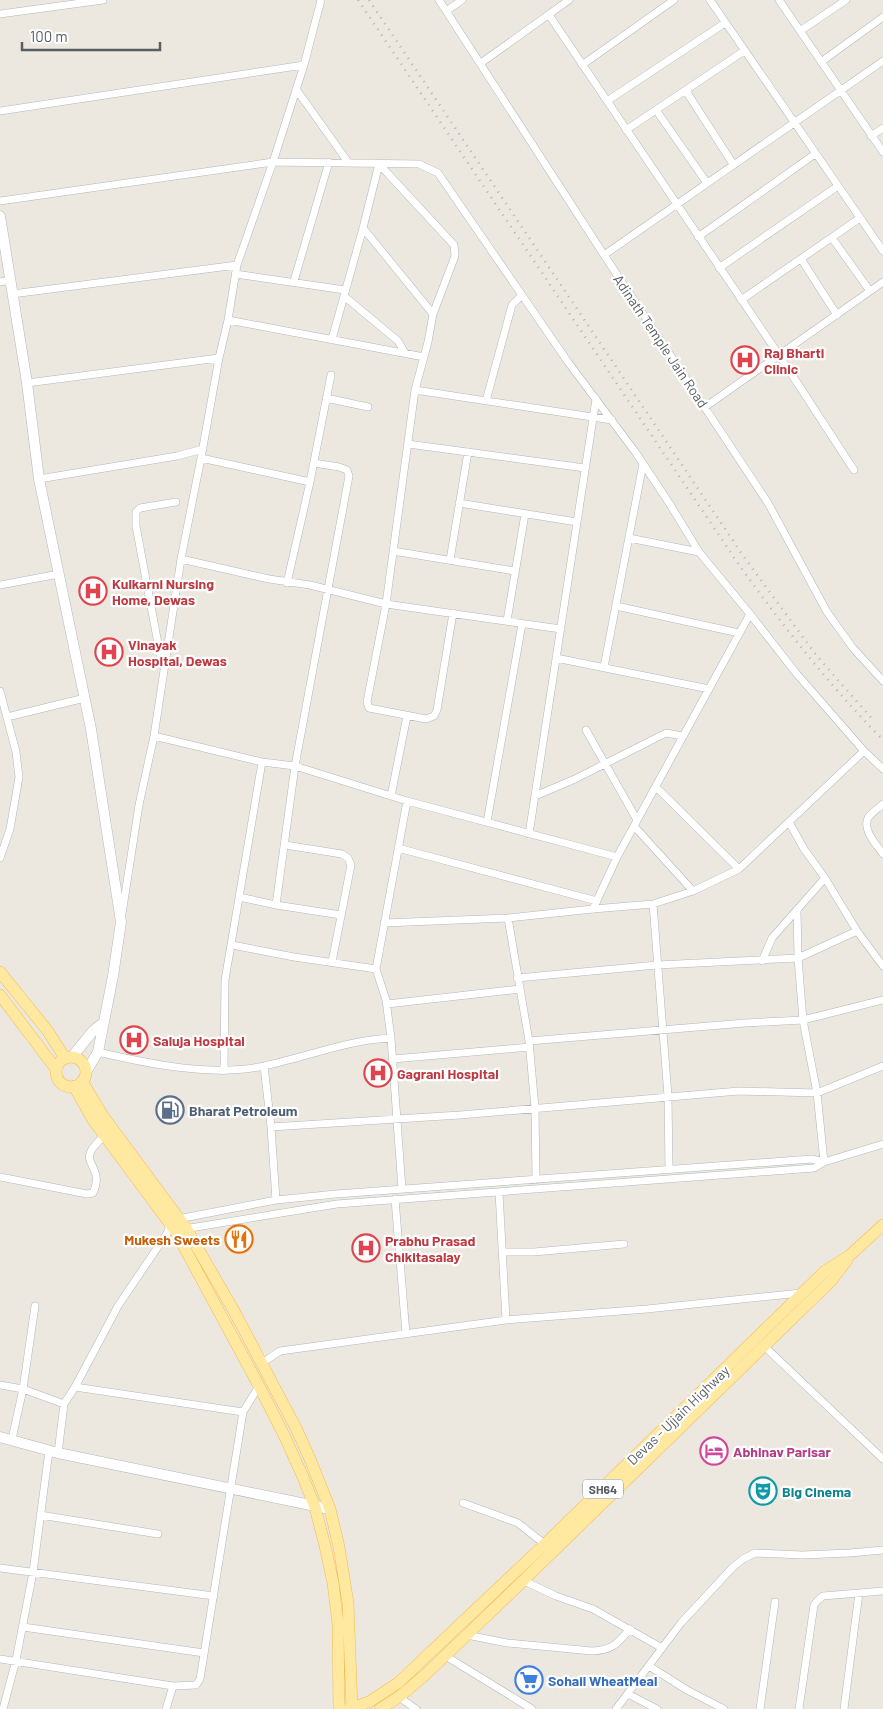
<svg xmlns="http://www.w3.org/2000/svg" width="883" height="1709" font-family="Barlow,sans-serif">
	<rect width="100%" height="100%" fill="#ece8df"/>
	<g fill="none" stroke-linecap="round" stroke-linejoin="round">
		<g stroke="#b2b7bb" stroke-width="8">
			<path id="street" d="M439,0L604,255L768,503L827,612L853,648L883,681
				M710,0L883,251
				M779,0L883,152
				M446,11L462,0
				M0,14L103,0
				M549,15L779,355L854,470
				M800,31L846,0
				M821,62L883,17
				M481,63L569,0
				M582,65L674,0
				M296,89L348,162
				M686,91L733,164
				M607,101L725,23
				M656,110L707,183
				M0,111L304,65
				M626,130L744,51
				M871,136L883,128
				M379,164L454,245L455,256L433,314L428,342L415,390L386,604L367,702L369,708L426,719L434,716L437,710L453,613
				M0,201L273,162L419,164L438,173L568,362L636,453L671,506L699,552L750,614L796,673L864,751L883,769
				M363,228L433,314
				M698,237L815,154
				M832,238L870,291
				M604,255L883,61
				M801,259L837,315
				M719,268L838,186
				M235,274L345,290
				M294,281L329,162
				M0,282L11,280
				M12,294L237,265
				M344,296L398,341L405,353
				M741,300L860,218
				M228,320L424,357
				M332,339L363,228L379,164
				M27,383L219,358
				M415,390L612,420
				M326,398L368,407
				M486,401L512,305L522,295
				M705,407L883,282
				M408,444L585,468
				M201,458L310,482
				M39,479L177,456L203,449
				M459,503L577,522
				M629,538L699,552
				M393,551L515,571
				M181,559L269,579L310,585L386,604L561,629
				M450,560L468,452
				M287,583L310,482L331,375
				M0,585L59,574
				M616,606L739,633
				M507,621L525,514
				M556,658L709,689
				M162,665L136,526V512L140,508L176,502
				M604,667L643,464
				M0,691L16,752L19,777L10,829L0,858
				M7,717L85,698
				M586,730L637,820
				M154,736L262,762L295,766L407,801L617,857
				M656,787L739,869
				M391,796L407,716
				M535,796L575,779L666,733L683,736
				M883,804C879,808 871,813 868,818C862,830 877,845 883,854
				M487,822L522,624
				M789,822L804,849L825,878L857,931L883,966
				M634,826L693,891
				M529,834L596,399
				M285,845L342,854L348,858L351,865L332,962
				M398,848L597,901
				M239,897L276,905L295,766L349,476L347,470L339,467L314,463
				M653,904L668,1096L669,1169
				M276,905L341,915
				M593,909L617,857L750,614
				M797,910L798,958L803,1020L817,1093L824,1162
				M122,914L139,805L154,736L181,559L201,458L219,358L228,320L237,265L273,162L304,65L321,0
				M508,918L529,1041L535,1108L536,1180
				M384,923L508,918L593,909L653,904L693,891L739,869L864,751
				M232,945L294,957L376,969
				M762,961L772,938L825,878
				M517,978L657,965L798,958L857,931
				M387,1004L520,989
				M529,1041L745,1023L803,1020L883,1000
				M98,1052C149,1064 212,1077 264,1066C307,1057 347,1040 391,1038
				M393,1059L530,1047
				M264,1066L271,1127L276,1200
				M224,1071L225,980L262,762
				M271,1127L460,1115L739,1091L817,1093L883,1066
				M0,1177L87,1194L93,1193C104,1170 84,1164 91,1151C94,1145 100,1140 104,1136
				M402,1189L391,1038L386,1000L376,969L407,801
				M499,1192L506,1320
				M395,1199L406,1334
				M184,1229L337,1204L814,1168L824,1162L883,1144
				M502,1252H534L624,1244
				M764,1346L883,1459
				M262,1363L280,1351L506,1320L647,1309L801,1293
				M0,1385L23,1389L64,1404
				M75,1387L243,1412
				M12,1439L23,1389L35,1306
				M58,1453L64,1404L75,1387L118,1306L168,1232L170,1223L178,1219L276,1200L336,1194L812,1159L824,1162
				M463,1503L518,1523L547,1546
				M40,1515L158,1534
				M0,1568L214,1596
				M522,1580L556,1596L593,1609L662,1648
				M23,1627L204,1653
				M467,1635L507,1643L592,1651C613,1650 617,1644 630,1629
				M444,1655L532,1709
				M0,1659L173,1686
				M649,1666L687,1690L724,1709
				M628,1694L657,1709
				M399,1697L416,1709
				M3,1709L16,1660L33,1572L49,1451
				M166,1709L173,1686L196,1685L200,1679L243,1412L259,1386
				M616,1709L681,1623L733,1567L743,1559L755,1553L802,1555L850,1553L883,1550
				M760,1709L775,1602
				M799,1709L814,1605L818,1600L823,1596L883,1591
				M844,1709L859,1593"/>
		</g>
		<g stroke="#b3b8bd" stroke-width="11">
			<path id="secondary" d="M0,216L27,383L39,479L91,729L121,922L113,976L98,1052L86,1072
				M72,1057L93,1031L104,1022
				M0,1437L58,1453L330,1509"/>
		</g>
		<g stroke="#f4ba50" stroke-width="12">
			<path id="primary" d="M0,972L47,1030L65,1058
				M0,995L56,1069
				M56 1072a15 15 0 1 1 30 0a15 15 0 1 1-30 0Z
				M82,1081L103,1116L186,1228L234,1311L296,1428L310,1459L330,1509L339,1547L348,1603L352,1709
				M74,1086L93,1120L176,1232L259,1386L284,1435L303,1477L315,1507L325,1546L333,1583L338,1624L339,1709
				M348,1709L369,1702L398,1683L545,1544L825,1271L849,1256L883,1225
				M380,1709L399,1697L425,1675L496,1607L832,1280L847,1260"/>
		</g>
		<use href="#street" stroke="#fff" stroke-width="7"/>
		<use href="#secondary" stroke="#fff" stroke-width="10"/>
		<use href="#primary" stroke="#ffe9a1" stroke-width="11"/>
		<path stroke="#b1b2b2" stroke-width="2.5" stroke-dasharray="1 6" stroke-linecap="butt" d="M358,0L737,562C782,625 829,685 883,740
			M369,0L744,557L816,655L874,721"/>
	</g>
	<defs>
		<g id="hospital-ring" transform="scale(1.4375)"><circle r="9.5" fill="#fff" stroke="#e0444e" stroke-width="1.5"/><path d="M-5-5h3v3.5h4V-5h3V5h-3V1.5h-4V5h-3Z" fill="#e0444e"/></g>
		<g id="fuel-ring" transform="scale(1.4375)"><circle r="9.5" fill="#fff" stroke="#5c6f8a" stroke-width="1.5"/><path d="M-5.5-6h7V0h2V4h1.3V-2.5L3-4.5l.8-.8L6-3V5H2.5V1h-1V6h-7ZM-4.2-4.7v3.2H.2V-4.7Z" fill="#5c6f8a"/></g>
		<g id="restaurant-ring" transform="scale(1.4375)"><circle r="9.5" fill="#fff" stroke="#e8710a" stroke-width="1.5"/><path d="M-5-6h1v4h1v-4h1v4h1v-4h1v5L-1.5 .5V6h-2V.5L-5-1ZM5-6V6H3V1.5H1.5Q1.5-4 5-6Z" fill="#e8710a"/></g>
		<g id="hotel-ring" transform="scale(1.4375)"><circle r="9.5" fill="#fff" stroke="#d1479c" stroke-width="1.5"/><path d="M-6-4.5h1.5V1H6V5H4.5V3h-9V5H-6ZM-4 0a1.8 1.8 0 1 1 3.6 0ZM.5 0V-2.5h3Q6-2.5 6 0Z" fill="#d1479c"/></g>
		<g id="theatre-ring" transform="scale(1.4375)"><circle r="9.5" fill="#fff" stroke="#0f9aa8" stroke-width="1.5"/><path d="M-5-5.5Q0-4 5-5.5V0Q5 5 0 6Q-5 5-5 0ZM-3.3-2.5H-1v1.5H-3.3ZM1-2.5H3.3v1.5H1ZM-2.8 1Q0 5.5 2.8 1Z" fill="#0f9aa8"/></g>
		<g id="supermarket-ring" transform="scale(1.4375)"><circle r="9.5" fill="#fff" stroke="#3f7fe0" stroke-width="1.5"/><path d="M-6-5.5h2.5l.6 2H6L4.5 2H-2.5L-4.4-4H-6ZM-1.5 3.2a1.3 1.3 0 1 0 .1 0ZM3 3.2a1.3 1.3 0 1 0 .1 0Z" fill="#3f7fe0"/></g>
	</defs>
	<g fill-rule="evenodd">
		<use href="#hospital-ring" x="745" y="360"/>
		<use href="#hospital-ring" x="93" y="591"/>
		<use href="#hospital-ring" x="109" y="652"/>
		<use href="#hospital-ring" x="134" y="1040"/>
		<use href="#hospital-ring" x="378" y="1073"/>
		<use href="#fuel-ring" x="170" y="1110"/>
		<use href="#restaurant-ring" x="239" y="1239"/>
		<use href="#hospital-ring" x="366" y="1248"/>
		<use href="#hotel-ring" x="714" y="1451"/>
		<use href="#theatre-ring" x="763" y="1491"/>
		<use href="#supermarket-ring" x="529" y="1680"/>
	</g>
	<g text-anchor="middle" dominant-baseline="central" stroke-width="4.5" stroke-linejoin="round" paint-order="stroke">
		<rect fill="#fff" stroke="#8a8e90" stroke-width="1" x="583" y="1479.5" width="40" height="19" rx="4"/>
		<g font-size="12" font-weight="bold" fill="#585d61">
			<text x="603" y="1489">SH64</text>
		</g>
		<g font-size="14" fill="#585d61" stroke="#fff">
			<text transform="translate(661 341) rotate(56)">Adinath Temple Jain Road</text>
			<text transform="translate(678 1415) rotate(-44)">Devas - Ujjain Highway</text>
		</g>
		<g font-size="14" font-weight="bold" fill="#be3a42" stroke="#fff" text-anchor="start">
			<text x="764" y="352">Raj Bharti<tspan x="764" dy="16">Clinic</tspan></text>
			<text x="112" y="583">Kulkarni Nursing<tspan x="112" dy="16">Home, Dewas</tspan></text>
			<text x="128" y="644">Vinayak<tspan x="128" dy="16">Hospital, Dewas</tspan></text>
			<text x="153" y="1040">Saluja Hospital</text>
			<text x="397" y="1073">Gagrani Hospital</text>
			<text x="385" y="1240">Prabhu Prasad<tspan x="385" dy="16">Chikitasalay</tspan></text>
		</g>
		<g font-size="14" font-weight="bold" fill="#4e5e75" stroke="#fff" text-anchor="start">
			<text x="189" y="1110">Bharat Petroleum</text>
		</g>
		<g font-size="14" font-weight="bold" fill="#c56008" stroke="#fff" text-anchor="end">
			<text x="220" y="1239">Mukesh Sweets</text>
		</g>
		<g font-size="14" font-weight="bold" fill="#b23c85" stroke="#fff" text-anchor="start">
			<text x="733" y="1451">Abhinav Parisar</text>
		</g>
		<g font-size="14" font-weight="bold" fill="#0d838f" stroke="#fff" text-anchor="start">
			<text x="782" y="1491">Big Cinema</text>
		</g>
		<g font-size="14" font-weight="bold" fill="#366cbe" stroke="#fff" text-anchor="start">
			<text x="548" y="1680">Sohail WheatMeal</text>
		</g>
	</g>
	<path d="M22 42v8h138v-8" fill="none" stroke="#585d61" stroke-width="2.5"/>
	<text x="30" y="42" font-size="15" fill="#585d61" stroke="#ffffff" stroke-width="4" paint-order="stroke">100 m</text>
</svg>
